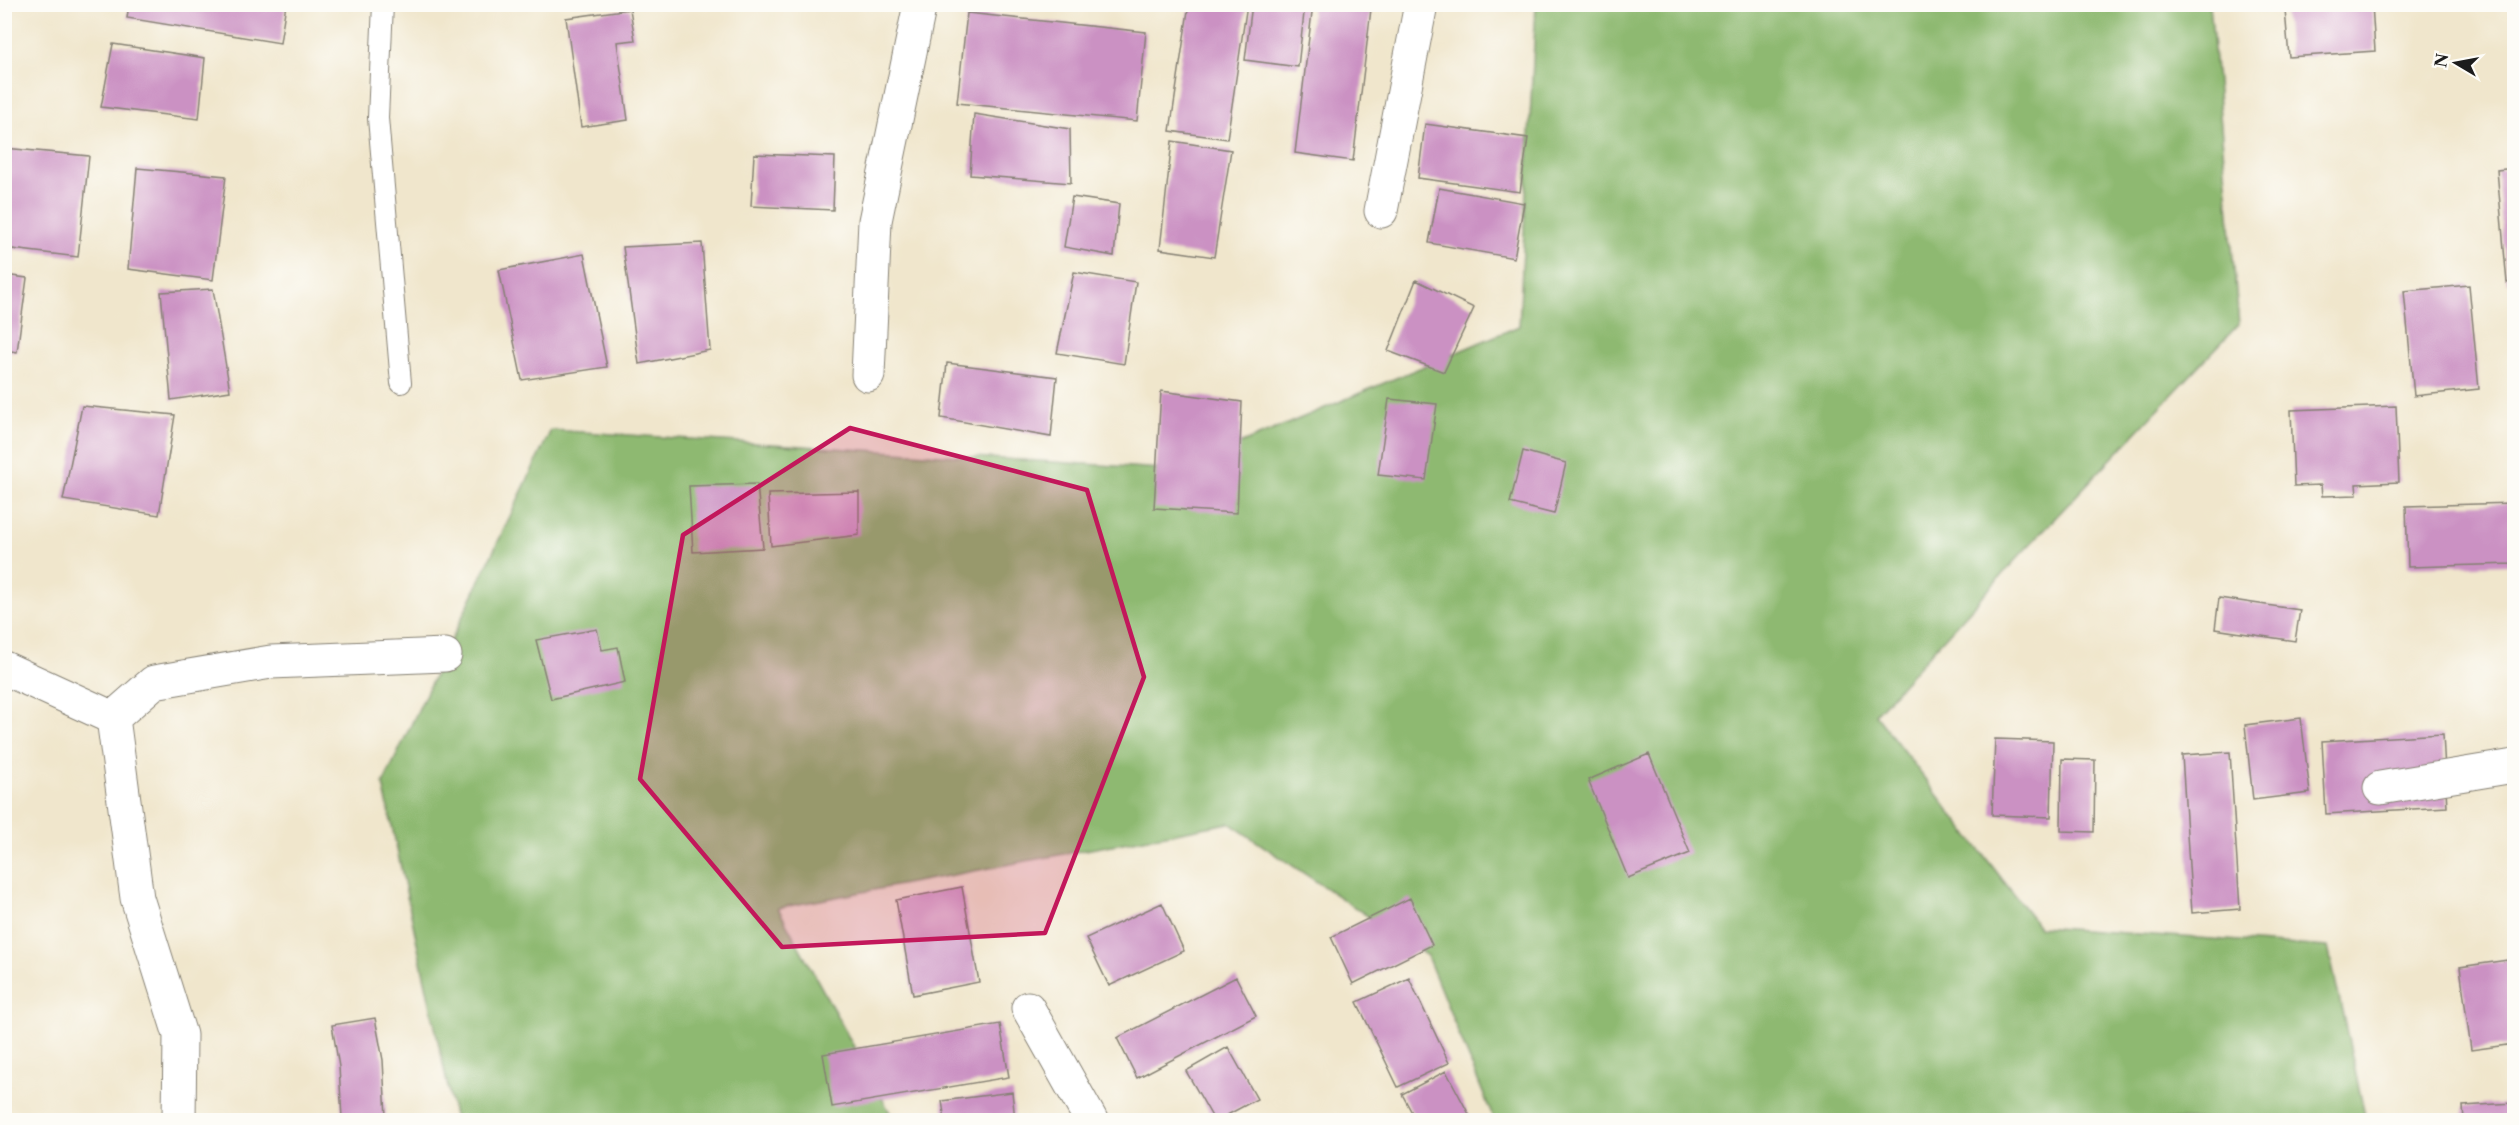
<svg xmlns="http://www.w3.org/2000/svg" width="2519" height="1125" font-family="'Libre Caslon Text',serif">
	<rect width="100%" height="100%" fill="#fdfcf7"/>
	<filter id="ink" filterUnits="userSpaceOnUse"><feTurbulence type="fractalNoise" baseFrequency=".0167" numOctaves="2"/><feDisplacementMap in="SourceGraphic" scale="12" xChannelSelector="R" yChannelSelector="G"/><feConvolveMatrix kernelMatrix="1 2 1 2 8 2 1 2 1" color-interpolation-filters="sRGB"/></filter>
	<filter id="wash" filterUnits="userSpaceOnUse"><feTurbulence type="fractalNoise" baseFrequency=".008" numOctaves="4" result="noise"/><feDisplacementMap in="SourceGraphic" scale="24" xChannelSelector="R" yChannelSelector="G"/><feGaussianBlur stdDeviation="1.35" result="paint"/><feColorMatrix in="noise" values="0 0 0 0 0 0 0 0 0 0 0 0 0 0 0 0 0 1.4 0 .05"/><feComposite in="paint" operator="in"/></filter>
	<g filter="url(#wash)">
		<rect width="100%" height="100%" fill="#f0e6cc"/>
		<path fill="#8eb971" stroke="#556a46" stroke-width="1.5" d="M1536,5H2210L2239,324L2020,555L1875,714L2039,927L2328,947L2366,1120H1494L1427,956L1229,823L778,908L894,1120H455L383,784L551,430L1178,470L1519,326Z"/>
		<g id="blocks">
			<path fill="#cb91c3" d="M129,4H286L280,43L127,18Z
				M1189,4H1247L1227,139L1170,131Z
				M1252,4H1305L1298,67L1245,60Z
				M1313,4L1371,9L1353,161L1295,153Z
				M2372,4L2375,51L2289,57L2285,10Z
				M630,9L635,40L617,42L628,120L581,127L566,18Z
				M967,13L1146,32L1137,121L957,103Z
				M113,44L205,58L199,119L101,107Z
				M974,114L1070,129L1071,183L970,175Z
				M1425,124L1528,138L1520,192L1418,178Z
				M1172,141L1231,150L1214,257L1160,249Z
				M4,148L89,156L78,257L4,248Z
				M754,154L835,157L833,210L751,206Z
				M137,168L226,176L213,280L128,269Z
				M2514,168V282L2507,283L2497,170Z
				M1439,188L1524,203L1514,258L1429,243Z
				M1072,197L1119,204L1114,256L1064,247Z
				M702,243L710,350L639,364L623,247Z
				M584,254L607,367L522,380L499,270Z
				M1074,272L1136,282L1124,364L1057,353Z
				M4,275L27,278L17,352L4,350Z
				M1416,280L1474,308L1444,372L1388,351Z
				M2469,285L2479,389L2414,396L2404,291Z
				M213,289L230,391L171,400L161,292Z
				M947,363L1057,377L1051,437L941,418Z
				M1161,391L1242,402L1237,513L1154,508Z
				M1389,399L1437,404L1426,480L1378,475Z
				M82,406L175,415L159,515L63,500Z
				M2396,406L2399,482L2356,484L2357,495L2322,496L2321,485L2294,486L2291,410Z
				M1523,451L1566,463L1554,514L1510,503Z
				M757,484L763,548L693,552L689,486Z
				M859,492V535L771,546L768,494Z
				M2514,503V564L2408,567L2406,506Z
				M2219,598L2300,610L2295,641L2215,629Z
				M597,629L602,650L618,647L625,682L551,699L536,640Z
				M2301,718L2310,793L2253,800L2245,725Z
				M2443,734L2447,807L2326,814L2322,741Z
				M1995,739L2053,741L2051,817L1992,815Z
				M2230,752L2240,909L2192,913L2182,755Z
				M1649,754L1690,853L1628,878L1588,780Z
				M2062,759L2095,760L2094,832L2061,831Z
				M962,887L979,982L913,995L896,900Z
				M1410,898L1432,945L1353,984L1331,937Z
				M1162,903L1184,951L1109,986L1086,938Z
				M2514,959V1044L2471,1050L2460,967Z
				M1236,977L1256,1016L1137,1078L1117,1038Z
				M1409,978L1449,1063L1398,1087L1357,1002Z
				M375,1018L383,1060L386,1117L342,1118L339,1067L332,1025Z
				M1000,1024L1009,1077L832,1107L823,1054Z
				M1228,1047L1257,1099L1218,1120H1214L1186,1071Z
				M1446,1071L1472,1120H1416L1402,1094Z
				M1012,1092L1015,1120H945L942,1101Z
				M2514,1103V1120H2464L2463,1106Z"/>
		</g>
	</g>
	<g filter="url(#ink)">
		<use href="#blocks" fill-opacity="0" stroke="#868174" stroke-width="1.5"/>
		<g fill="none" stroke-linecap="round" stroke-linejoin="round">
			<g stroke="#868174" stroke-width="22">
				<path id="lane" d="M383,4L378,118L401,383"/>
			</g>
			<g stroke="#868174" stroke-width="35">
				<path id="street" d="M1381,211L1421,4
					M868,375L875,221L920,4
					M4,668L113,718L137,898L180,1035L179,1120
					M113,718L154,682L271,662L445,655
					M2380,788L2514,766
					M1028,1008L1091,1120"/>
			</g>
			<use href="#lane" stroke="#fff" stroke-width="20"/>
			<use href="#street" stroke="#fff" stroke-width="33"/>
		</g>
	</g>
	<path fill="#c2185b" fill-opacity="0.2" stroke="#c2185b" stroke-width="4.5" stroke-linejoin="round" d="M850,428L1087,490L1144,677L1045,933L782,947L640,779L683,535Z"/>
	<rect width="2519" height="1125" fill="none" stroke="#fdfcf7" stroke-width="24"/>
	<g transform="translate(2456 63) rotate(280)" stroke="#fdfcf7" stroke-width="4.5" paint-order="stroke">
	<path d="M0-4.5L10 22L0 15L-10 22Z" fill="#1c1c1c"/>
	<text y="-9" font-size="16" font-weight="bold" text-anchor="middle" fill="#1c1c1c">N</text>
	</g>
</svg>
